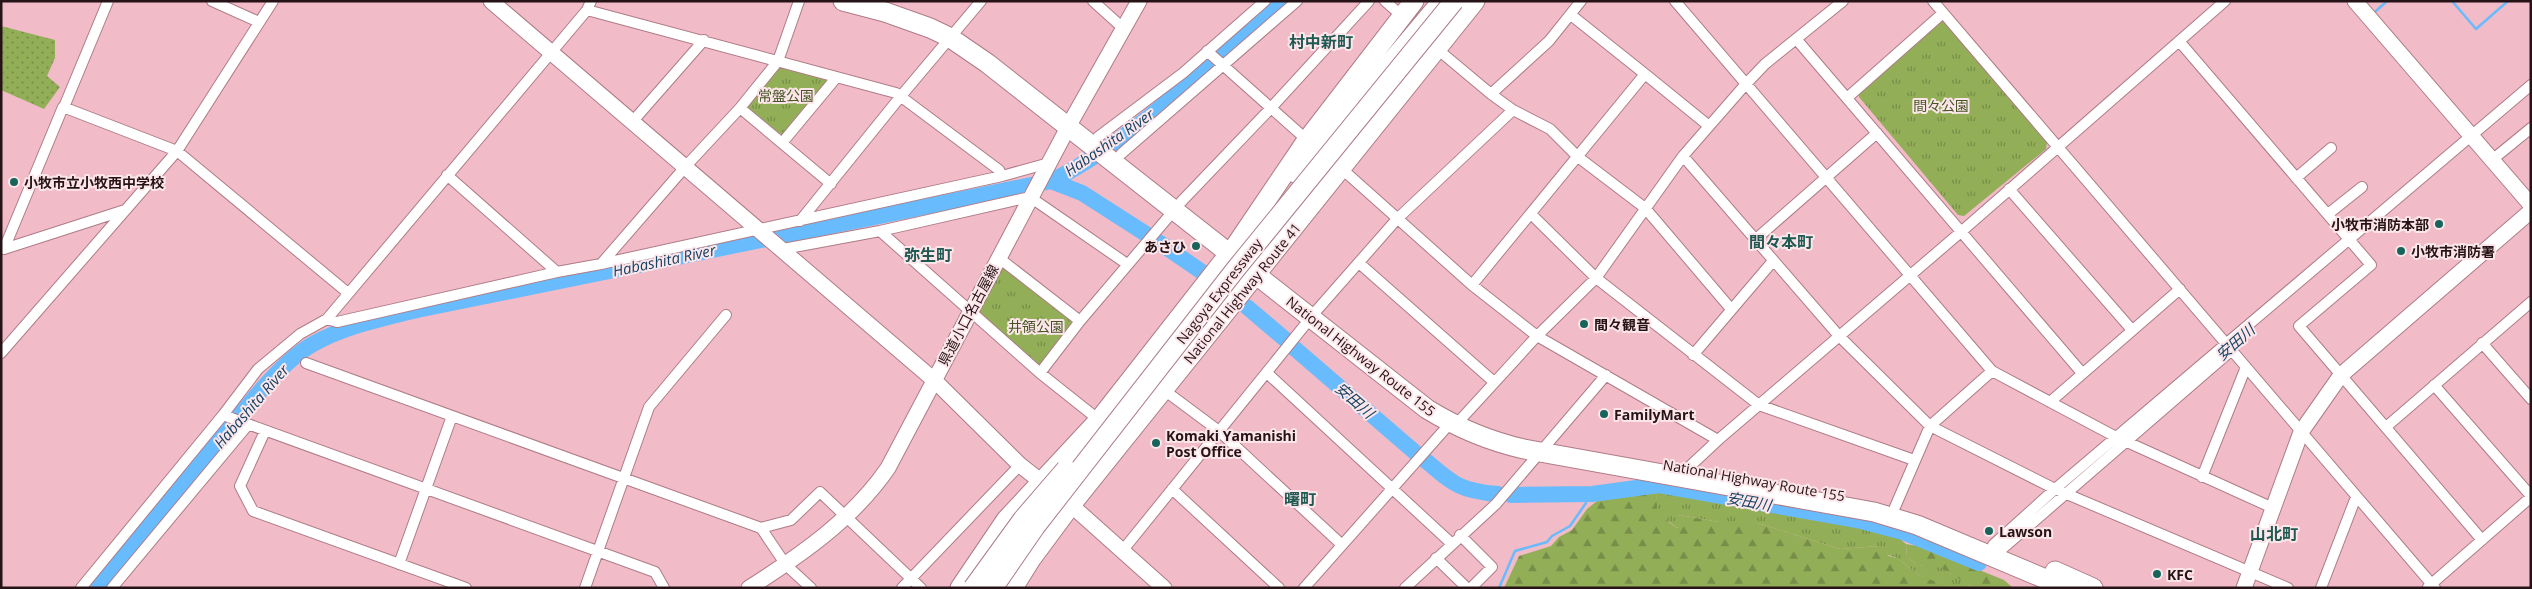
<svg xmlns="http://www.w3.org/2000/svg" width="2532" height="589" font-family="'Open Sans','Noto Sans JP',sans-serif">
	<defs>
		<pattern id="grass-dots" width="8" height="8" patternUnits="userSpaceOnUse" patternTransform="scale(1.25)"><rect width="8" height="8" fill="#92af58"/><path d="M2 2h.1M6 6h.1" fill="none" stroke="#778d48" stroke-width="1.8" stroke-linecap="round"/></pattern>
		<pattern id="forest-firs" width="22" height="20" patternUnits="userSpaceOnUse" patternTransform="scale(1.25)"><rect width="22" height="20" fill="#92af58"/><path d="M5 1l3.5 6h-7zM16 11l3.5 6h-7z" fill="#778d48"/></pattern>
		<pattern id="park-tufts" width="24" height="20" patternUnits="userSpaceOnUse" patternTransform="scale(1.25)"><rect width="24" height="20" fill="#92af58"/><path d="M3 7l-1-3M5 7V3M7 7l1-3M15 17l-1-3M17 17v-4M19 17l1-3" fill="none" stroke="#778d48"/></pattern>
	</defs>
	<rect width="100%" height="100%" fill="#f1bbc7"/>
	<path fill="url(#grass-dots)" d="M1,26L55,40V58L47,76L60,87L44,109L1,90Z"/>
	<path fill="url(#forest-firs)" d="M1656,493C1656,505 1667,524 1678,528V516L1680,515L1719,522L1747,521L1761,524L1840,549L1879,546L1889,556L1897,558L1919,575L1956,588H1504L1519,556L1551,546L1559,537L1572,530L1587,509L1597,501Z
		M1906,544L1922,547L2004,580L2013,588C2002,588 1983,589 1973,587C1952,578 1942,562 1919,566L1907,557Z"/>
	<path fill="url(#park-tufts)" d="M1948,20L2047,142L2046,149L1964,216L1958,215L1859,97V92L1940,21Z
		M778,67L829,80L782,135L746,108Z
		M999,258L1080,321L1040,373L975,316Z
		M1661,492L1877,530L1899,538L1906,544L1907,557L1919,566L1933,563L1974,588H1956L1928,579L1919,575L1897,558L1880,552L1879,546L1840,549L1761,524L1747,522H1719L1680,515L1678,516L1679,528C1671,526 1667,516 1657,513L1656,493Z"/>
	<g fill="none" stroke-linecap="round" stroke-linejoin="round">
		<path stroke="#68bbfd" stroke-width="2.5" d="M2452,1L2476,29L2508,1
			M2376,11L2387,1
			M1499,588L1515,551L1547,542L1552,536L1570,526L1586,503"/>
		<path stroke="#68bbfd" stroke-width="16" d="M1051,181L1082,193L1146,234
			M1154,239L1202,272
			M1247,307L1286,340
			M1293,347L1417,454
			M1425,460C1453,484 1460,491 1498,494
			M1511,495L1592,494L1659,485L1857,520L1903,532L1979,563
			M98,588C138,539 178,490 218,442C244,411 279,363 313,344C345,326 381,319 417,310L1051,181C1135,140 1211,62 1281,1"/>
		<g stroke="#ae7c87" stroke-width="12">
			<path id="street" d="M212,1L259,22
				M1093,1L1124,29
				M1385,1L1402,16
				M1675,1L1992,371L2116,437L2273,508
				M1933,1L2435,588
				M587,10L896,93L999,170L1002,176
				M1571,15L1645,74
				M1797,40L2082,373
				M2179,41L2371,265L2299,326L2482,540
				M1207,51L1307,140
				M1491,94L1549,41L1581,1
				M1848,97L1943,13
				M64,107L108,1
				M740,108L831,184
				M1513,110L1550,129L1578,157L1645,208L1731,309
				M633,121L704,40
				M1098,137L1183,73L1265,1
				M782,143L836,78
				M1121,154L1297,1
				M1683,156L1839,336L1930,426L2055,489L2288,588
				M2492,160L2531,128
				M1342,169L1472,285L1537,336L1718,440
				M447,175L557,272
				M2296,178L2331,148
				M2009,189L2132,330
				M1531,214L1596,278L1759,405L1914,460
				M2328,214L2362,187
				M800,221L901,96L981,1
				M880,231L1040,373L1099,420
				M1756,239L1877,133
				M4,249L63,107L177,151L348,293
				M4,249L125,210
				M783,249L880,231L1030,197L1127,264
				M999,258L1080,321
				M1359,263L1494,382
				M601,264L1002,176L1049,163
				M1472,285L1645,74L1709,126
				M327,319L337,322L557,272L601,264L686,166L740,108L778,61L799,1
				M2482,343L2531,399
				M1,353L177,151L273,1
				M1693,355L1773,261
				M306,363L761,528L786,565L811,588
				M1040,373L1080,321L1181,202L1270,109L1369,1
				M1267,373L1451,543
				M2434,385L2531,496
				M1164,390L1219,431L1341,544
				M2050,402L2180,289
				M223,415L655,572L664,588
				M1462,418L1537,336L1596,278L1683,156L1745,85L1765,64L1843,1
				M2386,427L2531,302
				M265,431L240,486L253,511L466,588
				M1688,468L1718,440L1962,231L2225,1
				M2202,477L2246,367
				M1172,489L1279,588
				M1895,507L1930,426L1992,371
				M761,528L791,520L820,492L921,588
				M1460,535L1492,567L1471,588
				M1993,545L2055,489L2531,85
				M2002,549L2232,350
				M1123,550L1317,310L1397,219L1513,110L1491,94L1436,48
				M1436,558L1467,588
				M399,564L452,416
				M2428,587L2531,497
				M81,588L223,415L258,369L300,334L327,319L587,10L591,1
				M112,588L247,426
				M585,588L649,407L726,315
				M902,588L1020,465
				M1304,588L1453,420
				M1405,588L1496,504L1606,375
				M2321,588L2356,497"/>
		</g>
		<g stroke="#ae7c87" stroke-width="17">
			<path id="secondary" d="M491,1L934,380L1020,465L1071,505L1164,588
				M2355,1L2531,205
				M749,588C801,555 853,519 888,468L1073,118L1139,1
				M2244,588L2301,432L2341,375L2531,211"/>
		</g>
		<g stroke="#ae7c87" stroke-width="21">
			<path id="highway" d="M843,1L885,12L930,28L949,37L987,63L1427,409C1458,428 1488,441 1524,449L1874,512L1917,525L2067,588
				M1297,174L1442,1
				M2055,571L2093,588
				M960,588L1006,520L1099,420L1236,245L1307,140L1414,1
				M1013,588L1031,559L1071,505L1475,1"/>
		</g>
		<use href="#street" stroke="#fff" stroke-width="10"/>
		<use href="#secondary" stroke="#fff" stroke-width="15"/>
		<use href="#highway" stroke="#fff" stroke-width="19"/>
		<g stroke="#ae7c87" stroke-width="21" stroke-linecap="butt">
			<path id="highway-bridge" d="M973,588L1023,519L1066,469
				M993,588L1035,527L1235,270L1454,1"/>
		</g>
		<use href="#highway-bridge" stroke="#fff" stroke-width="19"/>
	</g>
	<g fill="#18645b" stroke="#fce6ea" stroke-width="2">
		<circle cx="14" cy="182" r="5"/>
		<circle cx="2439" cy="224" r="5"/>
		<circle cx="1196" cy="246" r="5"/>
		<circle cx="2401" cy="251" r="5"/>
		<circle cx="1584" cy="324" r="5"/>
		<circle cx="1604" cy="414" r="5"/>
		<circle cx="1156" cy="443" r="5"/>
		<circle cx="1989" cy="531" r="5"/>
		<circle cx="2157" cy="574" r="5"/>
	</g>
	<g text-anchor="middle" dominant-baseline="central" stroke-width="4" stroke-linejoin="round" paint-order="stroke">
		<g font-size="14" fill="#465525" stroke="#fce6ea">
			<text x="786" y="95">常盤公園</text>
			<text x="1941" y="105">間々公園</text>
			<text x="1036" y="326">井領公園</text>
		</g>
		<g font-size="14" font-weight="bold" fill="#261317" stroke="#fce6ea" text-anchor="start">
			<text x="24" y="182">小牧市立小牧西中学校</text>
			<text x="2429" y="224" text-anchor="end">小牧市消防本部</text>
			<text x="1186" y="246" text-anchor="end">あさひ</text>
			<text x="2411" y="251">小牧市消防署</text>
			<text x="1594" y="324">間々観音</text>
			<text x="1614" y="414">FamilyMart</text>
			<text x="1166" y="435">Komaki Yamanishi<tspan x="1166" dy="16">Post Office</tspan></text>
			<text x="1999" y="531">Lawson</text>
			<text x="2167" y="574">KFC</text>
		</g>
		<g font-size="14" fill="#261317" stroke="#fce6ea">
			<text transform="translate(1219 291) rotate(-52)">Nagoya Expressway</text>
			<text transform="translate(1242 293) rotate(-51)">National Highway Route 41</text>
			<text transform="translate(968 315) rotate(-62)">県道小口名古屋線</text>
			<text transform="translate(1361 356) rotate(38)">National Highway Route 155</text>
			<text transform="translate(1754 480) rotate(10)">National Highway Route 155</text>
		</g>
		<g font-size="15" font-style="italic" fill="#164364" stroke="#fce6ea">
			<text transform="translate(1109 142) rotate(-35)">Habashita River</text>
			<text transform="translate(664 260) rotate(-12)">Habashita River</text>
			<text transform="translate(2235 342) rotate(-41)">安田川</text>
			<text transform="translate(1355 400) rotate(41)">安田川</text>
			<text transform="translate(251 406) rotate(-49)">Habashita River</text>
			<text transform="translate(1749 501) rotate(10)">安田川</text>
		</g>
		<g font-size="16" font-weight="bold" fill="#205952" stroke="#fce6ea">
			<text x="1321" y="42">村中新町</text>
			<text x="1781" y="242">間々本町</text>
			<text x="928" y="255">弥生町</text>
			<text x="1300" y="499">曙町</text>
			<text x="2274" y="534">山北町</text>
		</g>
	</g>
	<rect width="2532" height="589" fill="none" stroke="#261317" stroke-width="5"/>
</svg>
